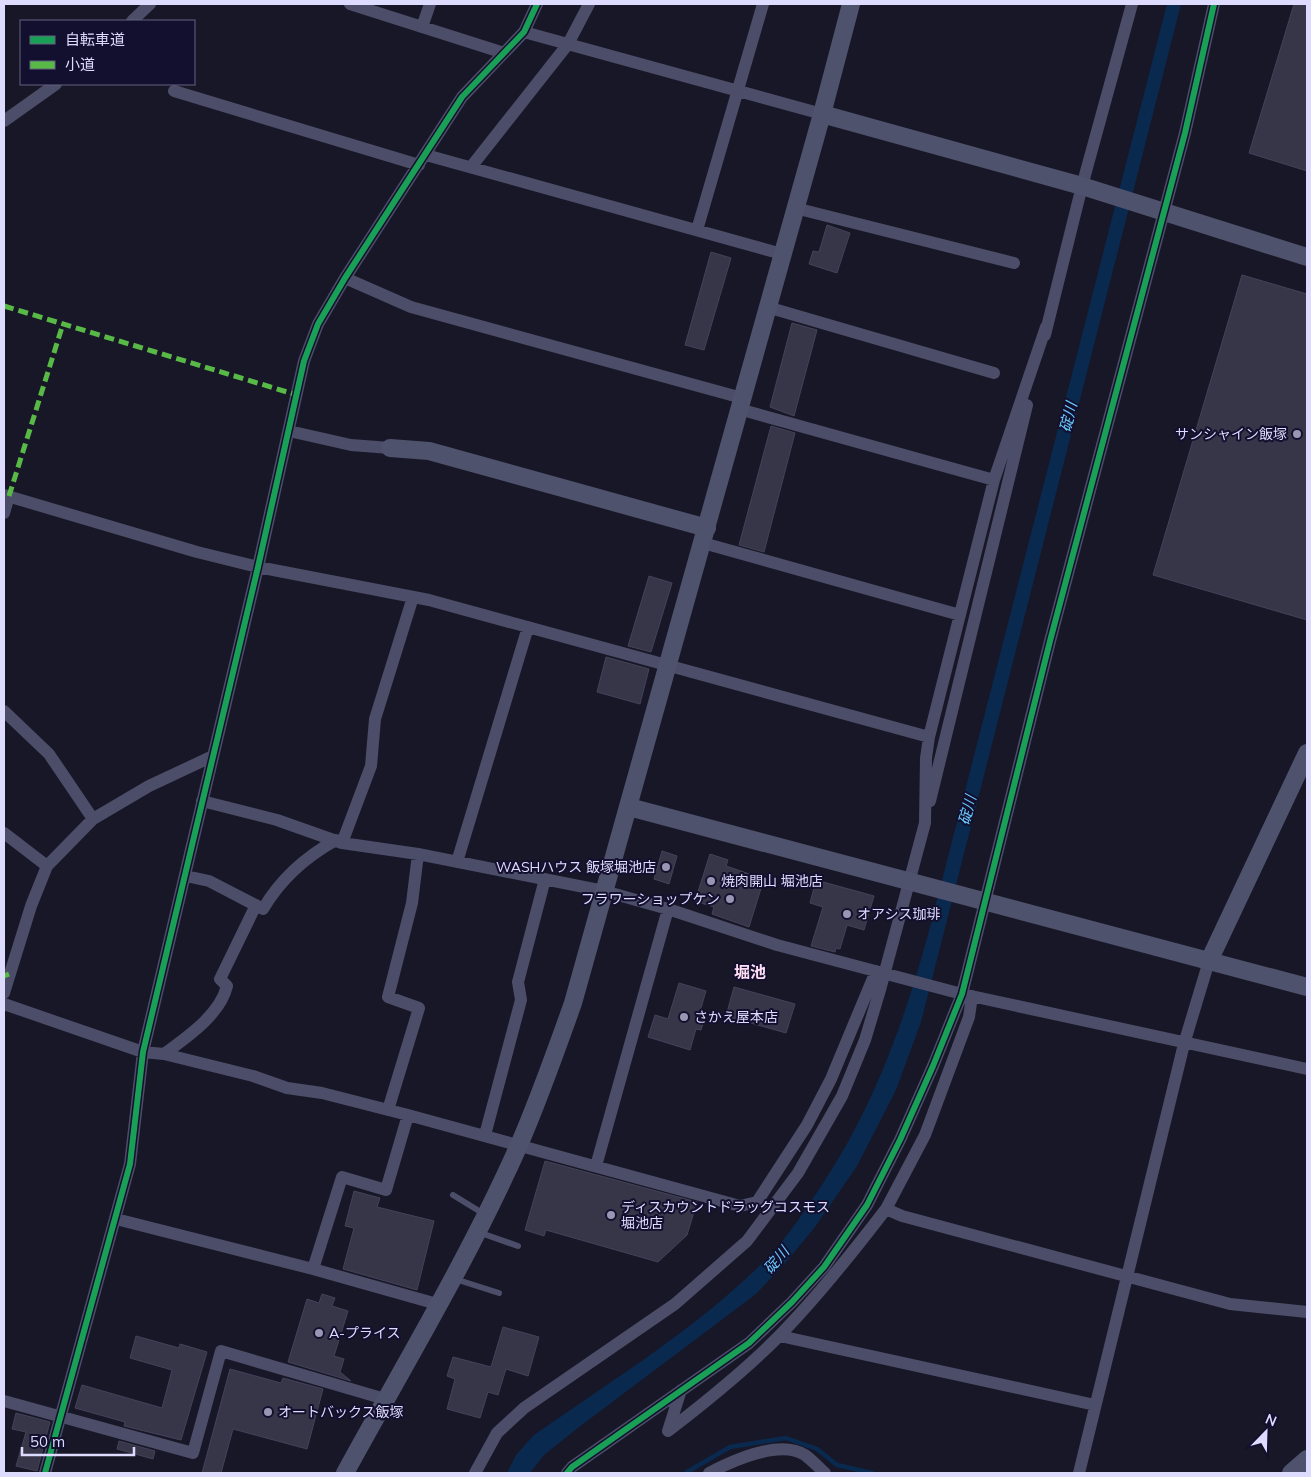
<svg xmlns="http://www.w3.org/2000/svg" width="1311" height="1477" font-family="Mulish,'Noto Sans JP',sans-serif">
	<rect width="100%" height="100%" fill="#181727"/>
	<path fill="#0a294f" d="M1167,4H1181L921,1022L896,1090L857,1166L815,1227L787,1261L756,1294L579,1427L544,1455L530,1473H507L516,1455L534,1435C615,1378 703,1325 771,1254C787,1237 801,1216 814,1197C872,1112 902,1029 929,931Z"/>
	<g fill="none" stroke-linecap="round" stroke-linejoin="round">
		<path stroke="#0a294f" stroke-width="4.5" d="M687,1472L730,1447L786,1438L817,1449L837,1465L872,1473"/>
	</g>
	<path fill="#363648" stroke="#44425a" d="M1294,4H1307V171L1249,153Z
		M827,225L850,233L837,273L809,264L813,251L819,252Z
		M711,252L731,258L704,350L685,345Z
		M1242,275L1307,294V620L1153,575Z
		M792,323L817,330L794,416L770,407Z
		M771,426L795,433L764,552L739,545Z
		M649,576L672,583L651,652L628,646Z
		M606,657L649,669L640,704L597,692Z
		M662,851L677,856L669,884L654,879Z
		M710,854L728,860L726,866L764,879L749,927L712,914L714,907L695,901Z
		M816,880L874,896L864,930L847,925L840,949L836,948L835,952L811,946L823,907L810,903Z
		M679,983L706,991L698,1018L704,1020L701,1030L696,1029L690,1050L648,1037L655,1015L668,1019Z
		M734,987L795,1004L786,1033L726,1016Z
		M545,1161L697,1202L687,1235L658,1262L546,1230L544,1236L525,1230Z
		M354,1191L380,1198L377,1207L434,1221L417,1290L343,1269L354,1228L345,1226Z
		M322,1294L335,1298L332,1306L348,1311L334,1356L344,1359L340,1372L351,1381L288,1362L307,1299L319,1303Z
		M503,1327L539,1337L528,1376L506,1369L498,1395L488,1392L480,1418L447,1409L455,1379L447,1376L453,1357L491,1367Z
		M136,1336L179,1348L180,1344L207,1352L181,1440L124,1426L125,1422L75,1408L82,1385L162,1408L172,1370L130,1358Z
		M230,1369L281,1383L283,1378L323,1389L307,1449L233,1429L221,1473H202Z
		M16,1413L50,1422L37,1471L16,1466L26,1432L12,1429Z
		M119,1441L155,1451L153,1459L117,1449Z"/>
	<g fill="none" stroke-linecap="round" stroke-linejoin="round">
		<path stroke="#4c4d68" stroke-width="6" d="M453,1195L484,1214
			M478,1232L518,1246
			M455,1279L499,1293"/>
		<path stroke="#4c4d68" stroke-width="12" d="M350,4L504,53
			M132,21L150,4
			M422,27L430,4
			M524,32L822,114
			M174,91L419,165
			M4,121L56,84
			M426,155L782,254
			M471,167L568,44L589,4
			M795,208L1014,263
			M697,230L763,4
			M345,278L411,307L742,398
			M767,307L994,373
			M1045,335L1082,186L1132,4
			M739,409L994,480
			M289,431L351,445L390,448
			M4,495L197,552L258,567L429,600L929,737
			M4,513L9,496
			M703,543L960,615
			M4,711L49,754L93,819
			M202,801L277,820L342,843L418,854L604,891L668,909L777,945L962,994L1307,1069
			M930,801L1027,405
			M4,833L47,866
			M342,843L371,766L375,719L413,597
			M457,862L528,627
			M186,876L209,881L263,909C280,880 307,856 336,840
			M4,993L31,906L47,866L93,819L149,786L213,756
			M972,996L969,1017L925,1135L886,1209L902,1216L1230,1304L1307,1312
			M4,1004L143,1052L164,1054L253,1076L287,1088L322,1093L408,1115L740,1206L757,1202L807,1125L831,1079L876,971
			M164,1054C187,1037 220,1015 227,986L220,979L256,905
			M388,1110L419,1008L388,997L412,903L418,854
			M485,1135L521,1000L518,982L545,879
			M596,1166L668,909
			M116,1219L313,1269L437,1304
			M313,1269L342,1177L386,1190L408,1115
			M780,1336L1095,1405
			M681,1390L668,1431C707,1401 747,1369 781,1334C819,1295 853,1252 886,1209
			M4,1401L193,1453L221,1351L385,1399
			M45,1473L130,1164L143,1052L258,567L304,361L318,324L345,278L462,97L524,32L537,4
			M475,1473L497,1433L524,1408L675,1304L747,1241L798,1173L842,1096L865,1040L880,990L925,823L926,758L929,737L994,480L1046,327
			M567,1473L572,1467L749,1343L792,1302L824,1267L867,1205L900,1140L933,1066L962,994L1050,641L1185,133L1214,4
			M709,1473C732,1461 780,1439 805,1455C812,1460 819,1468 825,1473
			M1079,1473L1184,1044L1209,961"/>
		<path stroke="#4f526d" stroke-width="18" d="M822,114L1082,186L1307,257
			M390,448L429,451L707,528
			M629,807L1307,987
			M1209,961L1307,753
			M345,1473C404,1365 469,1258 519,1145C539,1099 556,1051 573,1003L822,114L851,4
			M1291,1473L1307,1459"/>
		<path stroke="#58b947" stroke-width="5" stroke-dasharray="10 5" stroke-linecap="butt" d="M4,306L297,395
			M9,496L63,324
			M4,976L9,974"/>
		<g stroke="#12102e" stroke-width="9">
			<path id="cycleway" d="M45,1473L130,1164L143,1052L258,567L304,361L318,324L345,278L462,97L524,32L537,4
				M567,1473L572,1467L749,1343L792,1302L824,1267L867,1205L900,1140L933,1066L962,994L1050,641L1185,133L1214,4"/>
		</g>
		<use href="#cycleway" stroke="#1a9f57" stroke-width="6"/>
	</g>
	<g fill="#9897b3" stroke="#12102e" stroke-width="2">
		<circle cx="1297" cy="434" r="5"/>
		<circle cx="666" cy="867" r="5"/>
		<circle cx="711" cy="881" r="5"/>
		<circle cx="730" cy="899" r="5"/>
		<circle cx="847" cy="914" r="5"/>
		<circle cx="684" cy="1017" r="5"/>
		<circle cx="611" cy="1215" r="5"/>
		<circle cx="319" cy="1333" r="5"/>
		<circle cx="268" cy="1412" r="5"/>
	</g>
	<g text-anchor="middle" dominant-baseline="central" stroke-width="4" stroke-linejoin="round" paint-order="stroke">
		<g font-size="14" fill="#dddcff" stroke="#12102e" text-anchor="start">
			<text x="1287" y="434" text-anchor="end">サンシャイン飯塚</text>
			<text x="656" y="867" text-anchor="end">WASHハウス 飯塚堀池店</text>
			<text x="721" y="881">焼肉開山 堀池店</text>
			<text x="720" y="899" text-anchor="end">フラワーショップケン</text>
			<text x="857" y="914">オアシス珈琲</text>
			<text x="694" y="1017">さかえ屋本店</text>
			<text x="621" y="1207">ディスカウントドラッグコスモス<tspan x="621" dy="16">堀池店</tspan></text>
			<text x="329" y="1333">A-プライス</text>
			<text x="278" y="1412">オートバックス飯塚</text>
		</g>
		<g font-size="15" font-style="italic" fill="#6ac9ff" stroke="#12102e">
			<text transform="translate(1068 417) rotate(-76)">碇川</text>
			<text transform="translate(967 810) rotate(-75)">碇川</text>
			<text transform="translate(776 1260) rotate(-50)">碇川</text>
		</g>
		<g font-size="16" font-weight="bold" fill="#ffdef6" stroke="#12102e">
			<text x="750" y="972">堀池</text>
		</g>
	</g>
	<rect width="1311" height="1477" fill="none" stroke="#dddcff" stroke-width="10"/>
	<rect x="20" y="20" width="175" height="65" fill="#12102e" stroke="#636282"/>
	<rect x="30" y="36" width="25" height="8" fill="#1a9f57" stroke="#636282"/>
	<text x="65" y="45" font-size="15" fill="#dddcff">自転車道</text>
	<rect x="30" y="61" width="25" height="8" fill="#58b947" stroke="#636282"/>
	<text x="65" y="70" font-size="15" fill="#dddcff">小道</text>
	<g transform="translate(1266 1432) rotate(23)" stroke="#12102e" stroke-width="4" paint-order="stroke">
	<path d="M0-4L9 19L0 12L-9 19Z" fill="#dddcff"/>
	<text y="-8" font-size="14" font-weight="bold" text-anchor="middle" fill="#dddcff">N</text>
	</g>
	<path d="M22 1447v8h112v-8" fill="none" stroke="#dddcff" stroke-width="2.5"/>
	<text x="30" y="1447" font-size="15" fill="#dddcff" stroke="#12102e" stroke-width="4" paint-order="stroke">50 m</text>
</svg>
